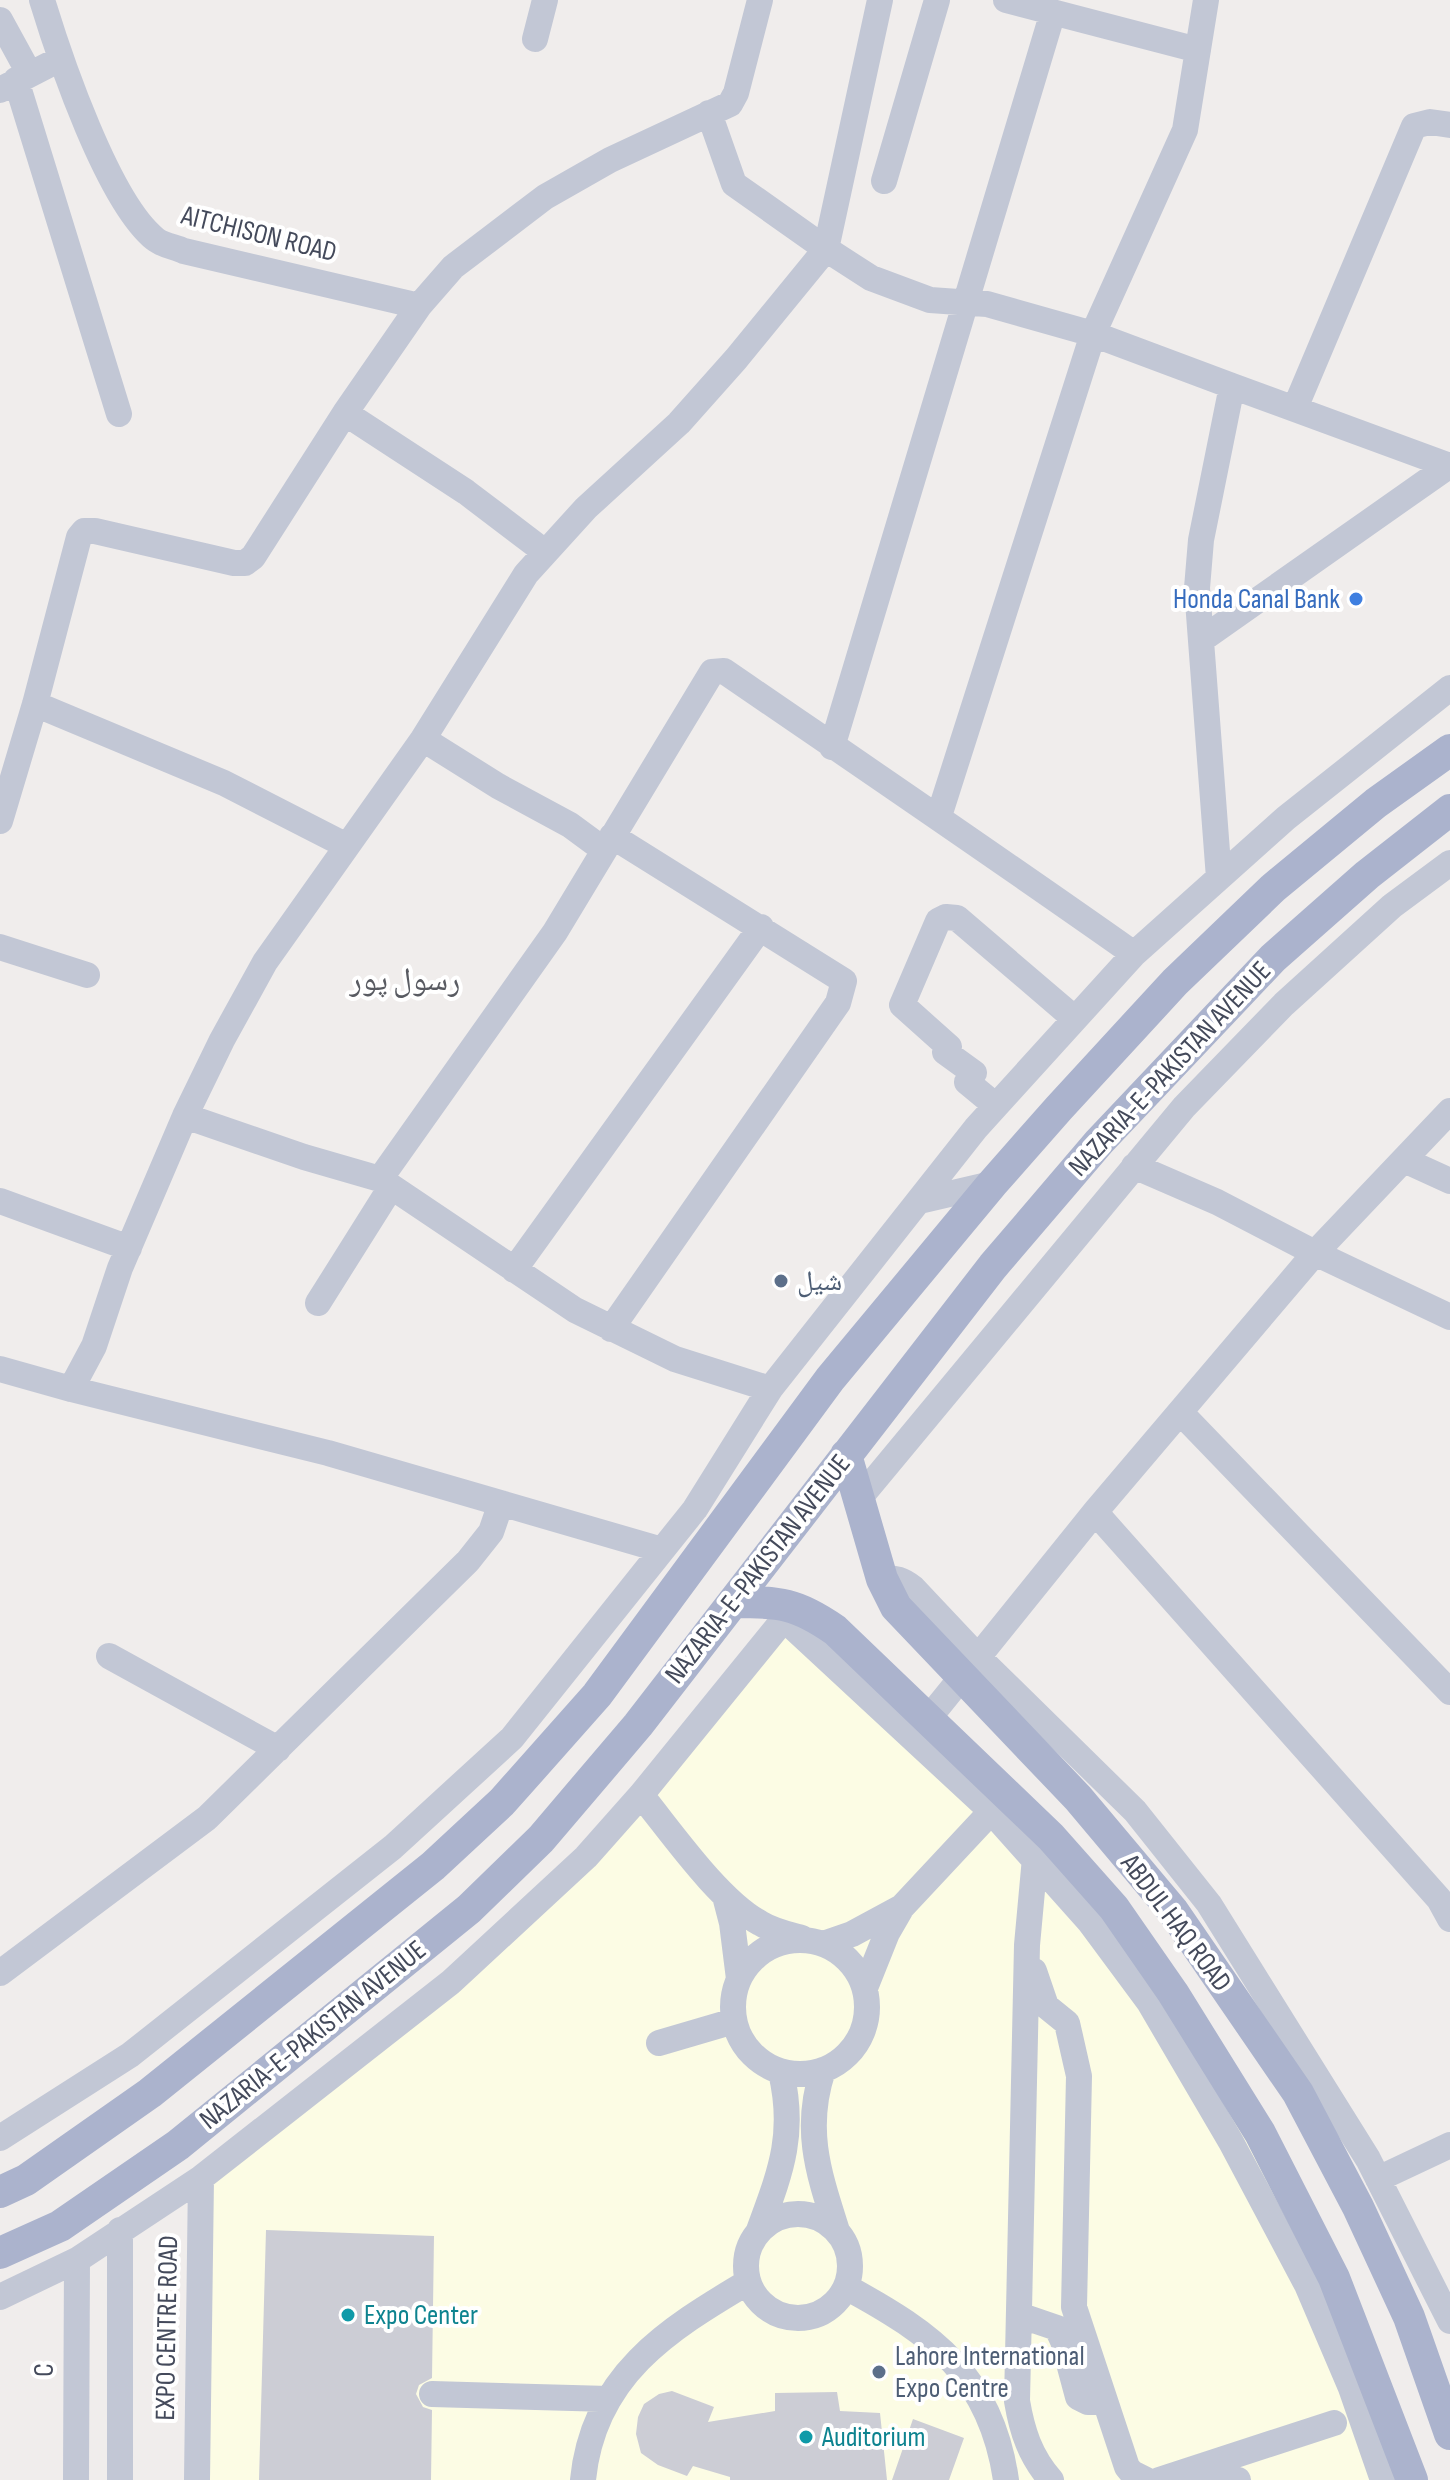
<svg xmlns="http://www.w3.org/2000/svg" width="1450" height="2480" font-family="'Sofia Sans Condensed','Noto Naskh Arabic',sans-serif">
	<rect width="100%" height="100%" fill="#f0edec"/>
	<path fill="#fcfce4" d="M790,1605L1260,2133L1412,2480H197L201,2178L586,1857Z"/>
	<path fill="#cccdd5" d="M266,2230L434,2236L432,2378L419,2385L416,2394L423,2407L432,2410L431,2480H259Z
		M672,2391L714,2407L708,2422L775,2411V2393L837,2392L840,2411L880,2413L887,2480H730V2477L693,2466L687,2476L658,2465L641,2453L636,2434L638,2417L644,2404L659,2394Z
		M913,2419L964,2438L949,2480H892Z"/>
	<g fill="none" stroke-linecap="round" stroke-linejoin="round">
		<path stroke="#c2c7d5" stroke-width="26" d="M42,0C60,59 108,201 155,239C162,245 175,247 184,251L419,306
			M1006,0L1198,50
			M1206,0L1185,130L1093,334L1232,386L1201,540L1197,588L1219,878
			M0,20L29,73
			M535,39L545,0
			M16,80L119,414
			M0,90L60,59
			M709,113L734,184L826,249L871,278L930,300L987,304L1093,334L939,816
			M884,181L937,0
			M1232,386L1450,466
			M1295,408L1414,126L1430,122L1450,125
			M345,413L466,492L545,552
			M1201,640L1450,465
			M35,704L224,783L347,846
			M423,739L498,786L570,825L604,850
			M832,747L1053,12
			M0,821L35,704L79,537L84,531H95L234,563H245L253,557L345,413L419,306L453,267L545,197L610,160L730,104L736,93L760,0
			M0,947L87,975
			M996,1106L967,1082L974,1073L945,1052L949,1047L902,1005L938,921L946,917L957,918L1075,1019
			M185,1116L304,1157L380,1179
			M1404,1160L1450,1181
			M1134,1166L1217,1202L1315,1253L1450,1317
			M0,1201L129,1248
			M919,1201L992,1184
			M514,1270L761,927
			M318,1303L391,1187
			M611,1329L838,1003L844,981L612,836
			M0,1369L71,1389L328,1453L662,1550
			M71,1389L94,1346L120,1268L185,1116L222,1040L265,962L423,739L526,574L586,508L679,423L736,359L826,249L880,0
			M770,1389L675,1359L575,1310L380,1179L555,932L712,672L724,671C861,765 998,858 1134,954
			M1180,1412L1450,1692
			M858,1500L1184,1107L1284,1004L1392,906L1450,863
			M1095,1512L1439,1899L1450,1919
			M882,1579C895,1577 903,1580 913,1588L978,1657L1135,1811L1209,1904L1368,2159L1450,2321
			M784,1619L990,1810L1089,1921L1149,2002L1231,2142L1307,2285L1351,2388L1383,2480
			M109,1656L278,1749
			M928,1719L1095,1512L1315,1253L1450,1111
			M641,1795C672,1833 718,1900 760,1923C773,1931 787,1934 802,1938
			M1041,1849L1035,1858L1027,1945L1017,2401C1022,2431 1030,2456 1051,2480
			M725,1896L732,1923L739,1979
			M733 2007a67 67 0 1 1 134 0a67 67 0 1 1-134 0Z
			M826,1943L852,1934L902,1907
			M1034,1971L1046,2006L1067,2023L1079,2076L1074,2307L1127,2467L1132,2473L1146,2480
			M0,1973L207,1818L468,1561L491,1532L501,1503
			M865,1988L887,1933L902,1907L1002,1800
			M659,2043L734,2021
			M823,2070C803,2130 819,2174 837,2231
			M0,2138L130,2055L393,1847L512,1738L695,1509L770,1389L976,1128L1134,954L1286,818L1450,688
			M1378,2179L1450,2145
			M746 2266a52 52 0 1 1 104 0a52 52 0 1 1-104 0Z
			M758,2233C780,2173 796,2136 781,2072
			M846,2287C933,2334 991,2376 1006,2480
			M0,2297L77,2260L201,2178L451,1982L586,1857L641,1795L784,1619L790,1605
			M1019,2315L1057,2328L1063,2341L1078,2397L1088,2402H1105
			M432,2394L609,2399
			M1191,2470L1238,2480
			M76,2480L77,2260
			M120,2480V2230
			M197,2480L201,2178
			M583,2480C593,2376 667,2330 748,2282
			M1159,2480L1334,2423"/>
		<path stroke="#abb3cd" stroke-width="32" d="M846,1455L882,1579L896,1607L1078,1798L1173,1911L1298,2093L1358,2207L1409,2317L1450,2434
			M734,1602C780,1602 796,1603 835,1630L1051,1837L1114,1908L1173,1993L1260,2133L1334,2278L1412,2480
			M0,2192L26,2180L150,2093L433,1866L502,1802L597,1695L830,1379L992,1184L1059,1108L1175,982L1273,888L1376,803L1450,750
			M0,2253L60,2226L178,2145L469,1909L541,1839L638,1725L993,1266L1099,1142L1273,958L1367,875L1450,810"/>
	</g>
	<circle fill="#3f7fe0" stroke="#fff" stroke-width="3" cx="1356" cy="599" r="8"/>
	<g fill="#5c6f8a" stroke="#fff" stroke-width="3">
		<circle cx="781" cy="1281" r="8"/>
		<circle cx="879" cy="2372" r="8"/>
	</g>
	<g fill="#0f9aa8" stroke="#fff" stroke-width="3">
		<circle cx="348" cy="2315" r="8"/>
		<circle cx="806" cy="2437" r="8"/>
	</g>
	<g text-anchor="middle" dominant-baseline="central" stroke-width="8" stroke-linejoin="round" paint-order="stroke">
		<g font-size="28" fill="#444a5b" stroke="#fff">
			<text transform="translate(259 234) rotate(14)">AITCHISON ROAD</text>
			<text transform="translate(1170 1069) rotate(-47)">NAZARIA-E-PAKISTAN AVENUE</text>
			<text transform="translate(758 1569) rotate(-52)">NAZARIA-E-PAKISTAN AVENUE</text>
			<text transform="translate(1176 1923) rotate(53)">ABDUL HAQ ROAD</text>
			<text transform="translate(313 2035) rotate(-39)">NAZARIA-E-PAKISTAN AVENUE</text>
			<text transform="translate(167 2328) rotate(-89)">EXPO CENTRE ROAD</text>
			<text transform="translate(44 2370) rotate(-90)">C</text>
		</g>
		<g font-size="28" fill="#366cbe" stroke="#fff" text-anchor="end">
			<text x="1340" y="599">Honda Canal Bank</text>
		</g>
		<g font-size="28" fill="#4e5e75" stroke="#fff" text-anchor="start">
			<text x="797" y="1281">شیل</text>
			<text x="895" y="2356">Lahore International<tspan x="895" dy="32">Expo Centre</tspan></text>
		</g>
		<g font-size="28" fill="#0d838f" stroke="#fff" text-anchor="start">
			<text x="364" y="2315">Expo Center</text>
			<text x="822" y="2437">Auditorium</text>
		</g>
		<g font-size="32" fill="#595b62" stroke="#fff">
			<text x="405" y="980">رسول پور</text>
		</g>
	</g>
</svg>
